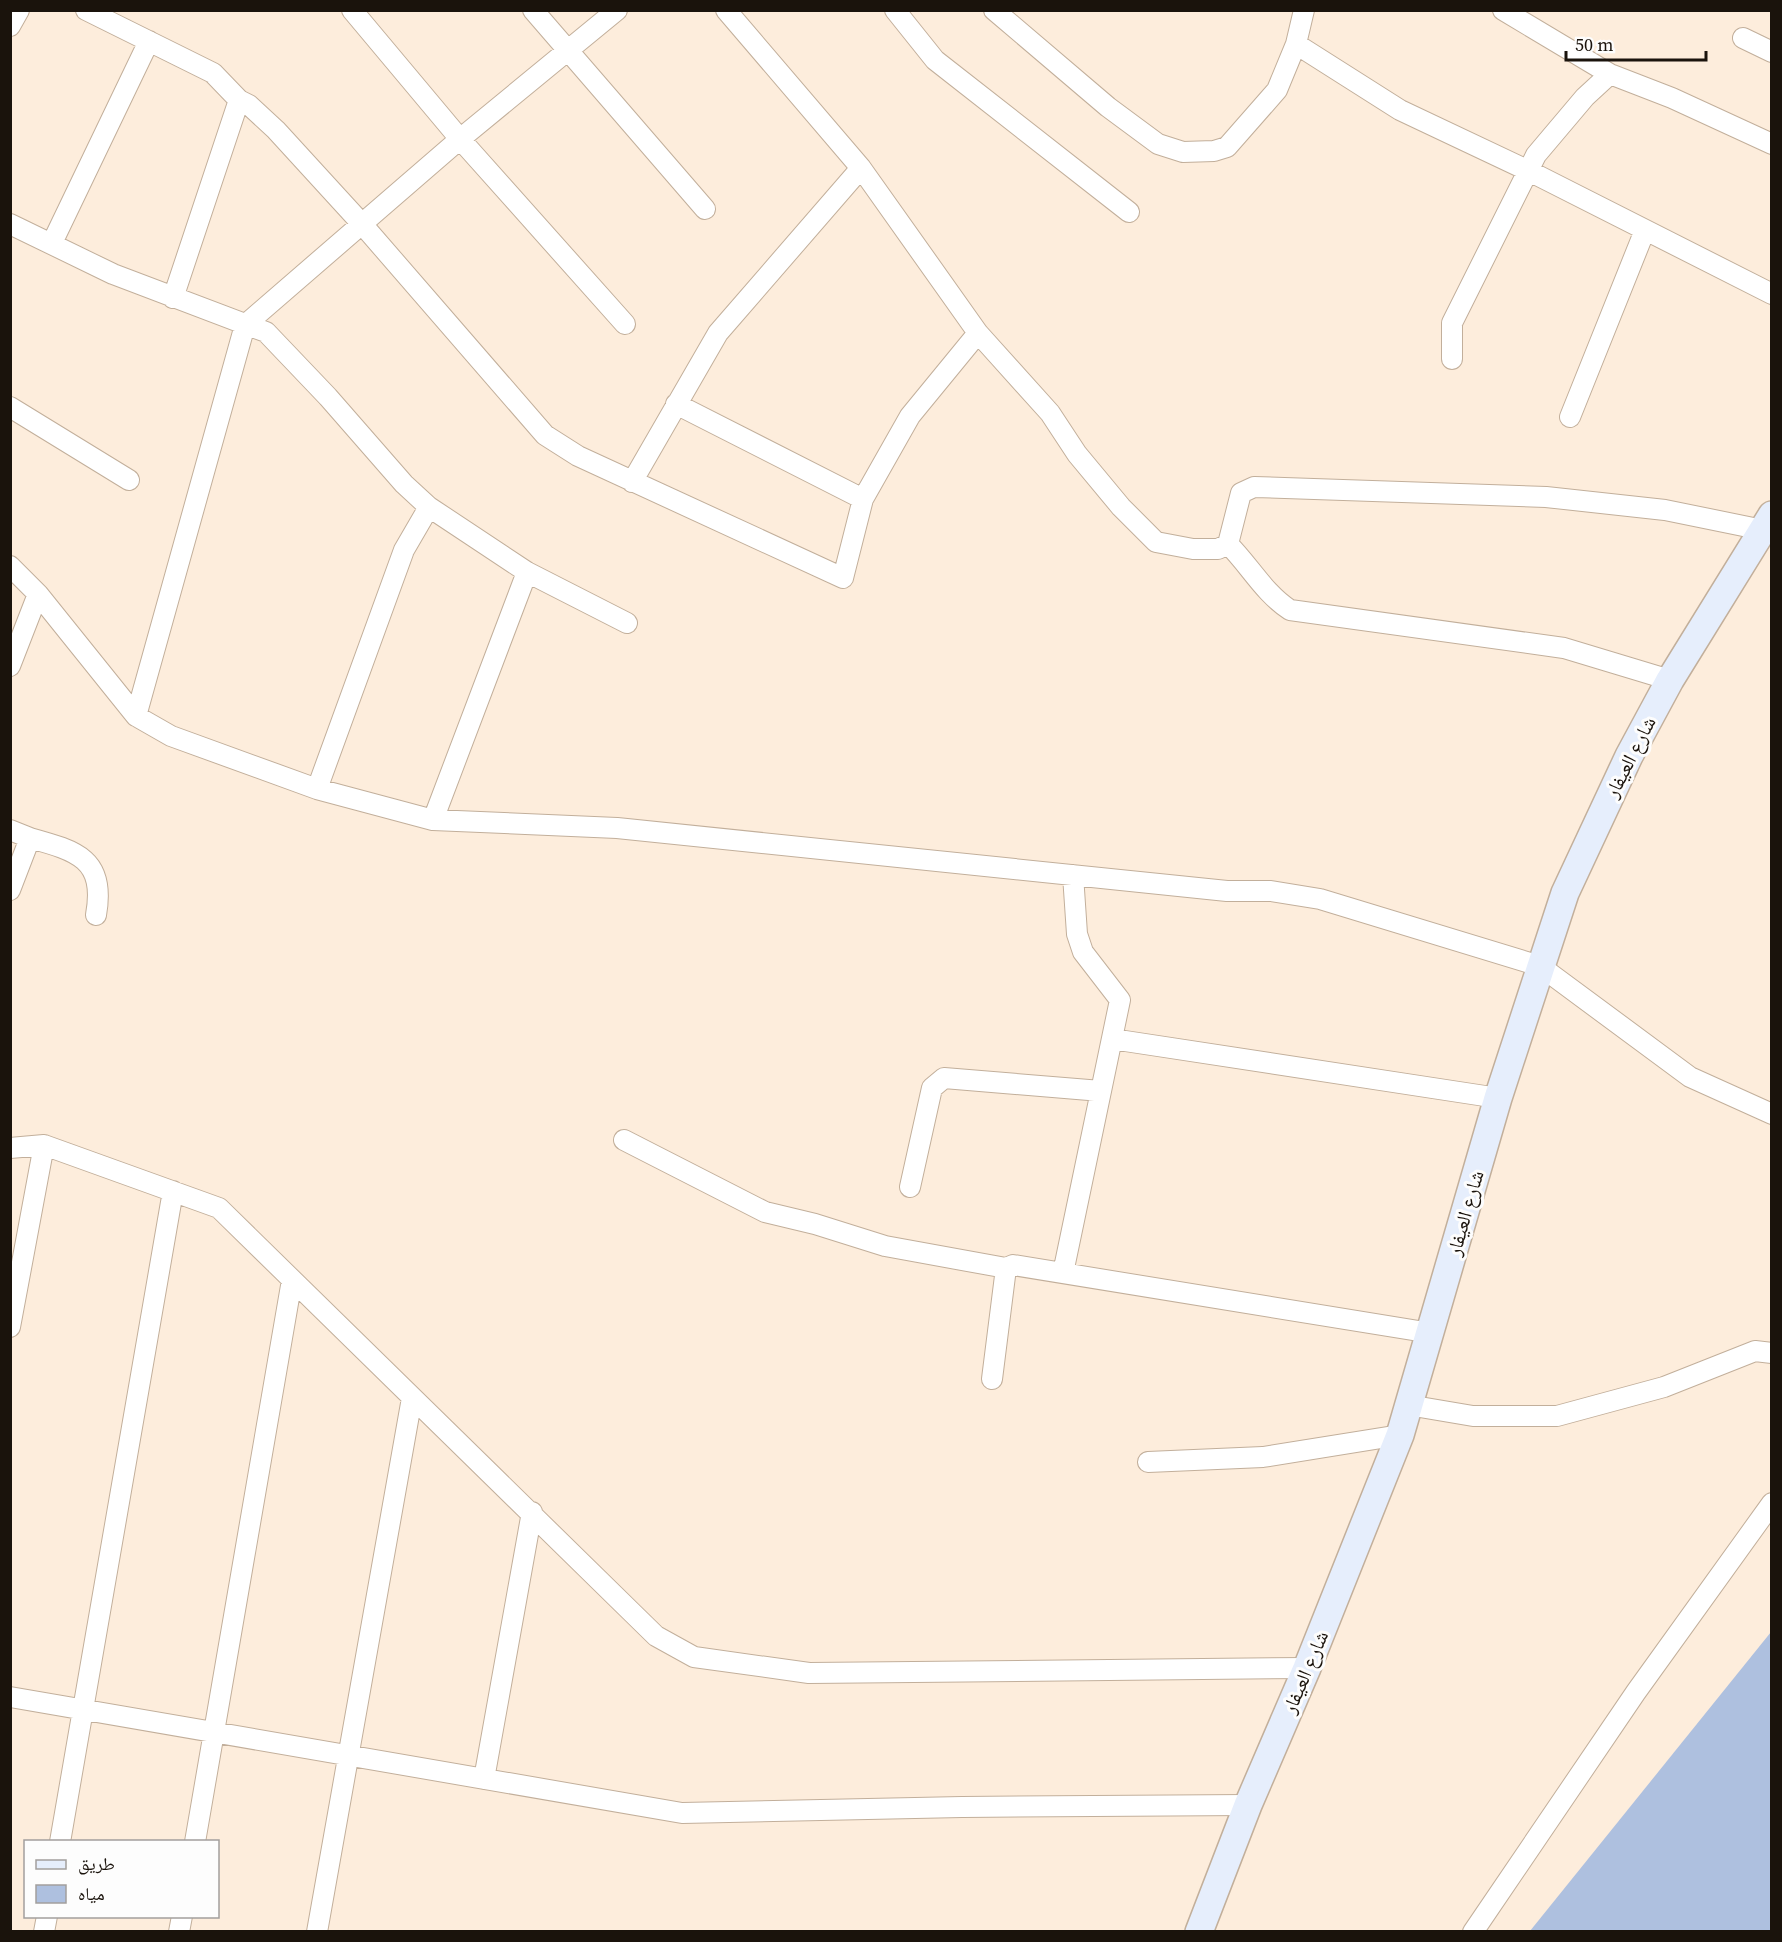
<svg xmlns="http://www.w3.org/2000/svg" width="1782" height="1942" font-family="'Source Serif 4','Noto Naskh Arabic',serif">
	<rect width="100%" height="100%" fill="#fdeddc"/>
	<path fill="#aec0df" d="M1771,1632V1931H1530Z"/>
	<g fill="none" stroke-linecap="round" stroke-linejoin="round">
		<g stroke="#c2af9b" stroke-width="22">
			<path id="minor" d="M86,10L213,73L239,100L249,105L276,130L362,224L545,435L578,456L843,578L863,499L910,416L978,333
				M352,10L460,139L625,324
				M533,10L705,209
				M726,10L861,168L978,333L1050,413L1077,454L1121,507L1156,542L1193,549H1218L1228,544L1241,493L1254,487L1546,497L1665,510L1763,530
				M895,10L935,60L1129,212
				M994,10L1108,107L1158,144L1183,152L1214,151L1227,147L1277,90L1296,44L1304,10
				M1503,10L1610,74L1672,98L1772,144
				M10,26L19,10
				M1743,38L1772,52
				M1296,44L1400,110L1529,171L1772,294
				M10,224L113,274L266,332L328,397L404,484L429,507L527,572L627,623
				M52,243L149,41
				M173,298L239,100
				M1452,359V323L1536,155L1585,97L1610,74
				M676,404L863,499
				M10,407L129,480
				M1570,417L1645,230
				M632,482L718,333L861,168
				M1228,544C1250,566 1264,593 1290,610L1564,648L1670,680
				M10,566L38,594L136,716L171,736L317,789L433,820L617,828L1227,891H1271L1320,899L1540,966L1690,1077L1772,1114
				M10,666L38,594
				M136,716L245,325L460,139L617,10
				M317,789L404,550L429,507
				M433,820L527,572
				M10,830L30,838L10,890
				M30,838C77,851 106,859 96,915
				M1112,1039L1498,1098
				M624,1140L765,1212L815,1224L885,1246L1006,1268
				M10,1148L44,1145L219,1208L656,1636L694,1657L809,1673L1307,1668
				M910,1187L932,1088L944,1078L1101,1091
				M1063,1273L1120,1000L1083,952L1077,934L1073,875
				M10,1327L44,1145
				M992,1379L1006,1268L1013,1265L1431,1333
				M1408,1405L1473,1416H1557L1664,1387L1755,1351L1772,1353
				M1148,1462L1263,1457L1400,1435
				M10,1697L682,1813L962,1807L1248,1805
				M484,1779L532,1512
				M60,1842L173,1191
				M195,1842L292,1280
				M44,1932L47,1916
				M179,1932L182,1916
				M317,1932L412,1398
				M1473,1932L1636,1692L1772,1503"/>
		</g>
		<g stroke="#c2af9b" stroke-width="30">
			<path id="secondary" d="M1199,1932L1248,1805L1307,1668L1400,1435L1498,1098L1565,893L1629,756L1670,680L1772,515"/>
		</g>
		<use href="#minor" stroke="#fff" stroke-width="20"/>
		<use href="#secondary" stroke="#e6eefc" stroke-width="27"/>
	</g>
	<g text-anchor="middle" dominant-baseline="central" stroke-width="6" stroke-linejoin="round" paint-order="stroke">
		<g font-size="20" fill="#1a130c" stroke="#fdfdfd">
			<text transform="translate(1630 757) rotate(-63)">شارع العيفار</text>
			<text transform="translate(1465 1213) rotate(-74)">شارع العيفار</text>
			<text transform="translate(1305 1672) rotate(-67)">شارع العيفار</text>
		</g>
	</g>
	<rect width="1782" height="1942" fill="none" stroke="#1a130c" stroke-width="24"/>
	<rect x="24" y="1840" width="195" height="78" fill="#fdfdfd" stroke="#a29f9d" stroke-width="1.5"/>
	<rect x="36" y="1860" width="30" height="9" fill="#e6eefc" stroke="#a29f9d" stroke-width="1.5"/>
	<text x="78" y="1870" font-size="18" fill="#1a130c">طريق</text>
	<rect x="36" y="1885" width="30" height="18" fill="#aec0df" stroke="#a29f9d" stroke-width="1.5"/>
	<text x="78" y="1900" font-size="18" fill="#1a130c">مياه</text>
	<path d="M1566 51v9h140v-9" fill="none" stroke="#1a130c" stroke-width="3"/>
	<text x="1575" y="51" font-size="18" fill="#1a130c" stroke="#fdfdfd" stroke-width="4.5" paint-order="stroke">50 m</text>
</svg>
